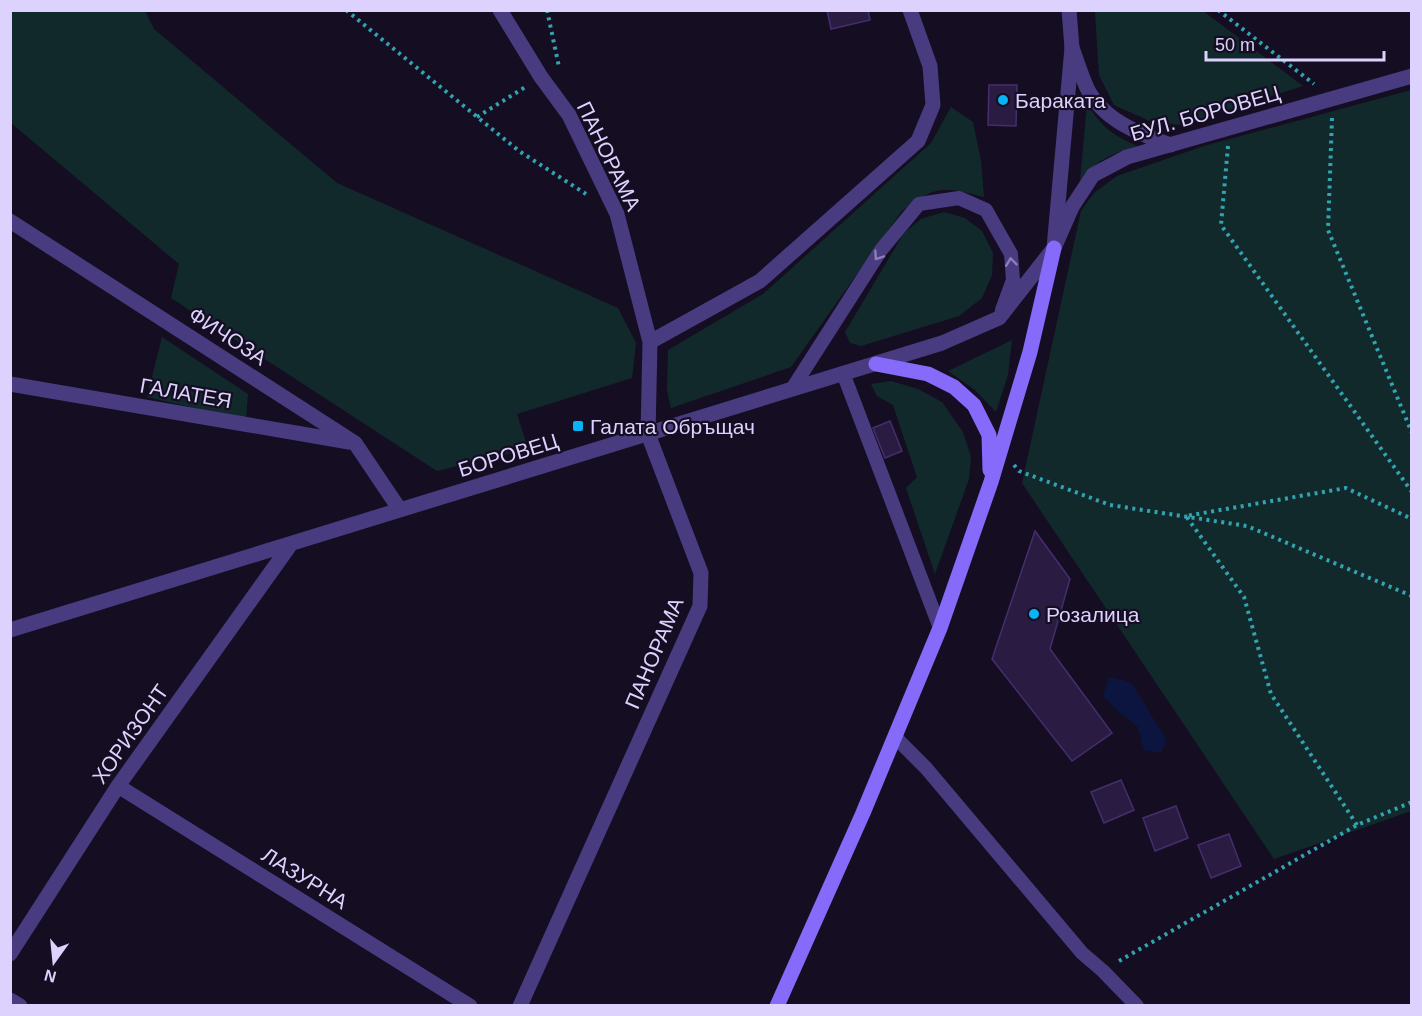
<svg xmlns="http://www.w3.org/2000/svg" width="1422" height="1016" font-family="Helvetica,sans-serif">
	<rect width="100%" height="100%" fill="#150e22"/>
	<path fill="#12292c" d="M10,11H145L154,29L337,183L618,308L636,343L632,378L517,414L528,449L437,471L171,298L179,264L11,123Z
		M1095,11H1203L1303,86L1181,125L1152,122L1114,105L1099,75Z
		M1411,90V811L1274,859L1022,483L1081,211L1094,193L1117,176L1204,146Z
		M1087,104C1103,128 1111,134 1137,146C1112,154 1097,159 1080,181Z
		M951,107L973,122L981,161L984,197C942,186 936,185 901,212L791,367L671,408L667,390L668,350L763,294L931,143Z
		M944,212L965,218L982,231L993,253L992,275L982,298L959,316L861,346L850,343L845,332L904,233L921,219Z
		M162,337L248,394L246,420L147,397Z
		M1012,340L1008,375L996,412L975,390L948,371Z
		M891,381L918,389L942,402L963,432L971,457L969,479L935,574L906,488L917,477L893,405L877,396L871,384Z"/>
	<path fill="#0b153f" d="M1109,677L1131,682L1167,741L1161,753L1144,750L1138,727L1119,712L1103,696Z"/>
	<path fill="#2a1b43" stroke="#452e6e" stroke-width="1.5" d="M827,10H868L870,20L831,29Z
		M989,85H1017L1016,126L988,125Z
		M890,421L902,451L885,458L873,428Z
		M1035,531L1070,579L1050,649L1112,733L1072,761L992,659Z
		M1121,780L1134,810L1104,823L1091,792Z
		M1176,806L1188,838L1155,851L1143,818Z
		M1229,834L1241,866L1211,878L1198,845Z"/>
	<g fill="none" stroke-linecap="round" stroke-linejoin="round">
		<path stroke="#32a3b1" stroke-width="4" stroke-dasharray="3 4.5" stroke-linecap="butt" d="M346,10L519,151L586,194
			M547,10L559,67
			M1218,10L1314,84
			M477,117L527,86
			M1332,118L1328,230L1412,433
			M1228,146L1221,225L1412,492
			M1014,465L1019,471L1110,505L1247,526L1412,596
			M1357,825L1271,694L1244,597L1186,516L1346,488L1412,519
			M1119,961L1357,825L1412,802"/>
		<path stroke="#493b80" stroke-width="14" d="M843,373L940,628
			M792,389L881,250L919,204L959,198L986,210L1011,254L1013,280L1002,310
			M895,737L926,768L1082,953L1103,971L1137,1006"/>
		<path stroke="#493b80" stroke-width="15" d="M500,10L541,77L569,115L617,214L650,342L648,434L701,573L700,606L520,1006
			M10,221L355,443L400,510
			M650,342L760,281L918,141L933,105L930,66L910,10
			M10,384L349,442
			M10,630L942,343L999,318L1054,248L1072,48L1069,10
			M118,786L470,1006
			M10,954L118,786L291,544
			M10,1000L20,1006"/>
		<path stroke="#493b80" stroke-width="15" d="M1072,48C1077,61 1081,75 1087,88C1103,120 1139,134 1171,145
			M1054,248L1072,207L1093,175L1127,157L1412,76"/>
		<path stroke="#866bfb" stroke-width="15" d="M876,364L928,374L954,387L974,405L989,435L990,470
			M777,1006L863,813L940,628L991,482L1030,352L1054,248"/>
	</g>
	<defs><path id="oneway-chevron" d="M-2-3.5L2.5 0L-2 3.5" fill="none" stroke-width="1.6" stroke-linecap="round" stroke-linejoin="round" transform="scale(1.5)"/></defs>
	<g stroke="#8c7eb9">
		<use href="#oneway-chevron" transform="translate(878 256) rotate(124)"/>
		<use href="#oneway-chevron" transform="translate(1011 262) rotate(-97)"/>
	</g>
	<g fill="#07b4f4" stroke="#150e22" stroke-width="2">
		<circle cx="1003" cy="100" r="6"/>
		<rect x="572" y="420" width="12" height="12" rx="3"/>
		<circle cx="1034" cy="614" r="6"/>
	</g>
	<g text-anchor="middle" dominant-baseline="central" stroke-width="4.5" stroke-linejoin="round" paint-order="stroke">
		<g font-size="21" fill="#ddd1fe" stroke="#150e22" text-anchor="start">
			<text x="1015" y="100">Бараката</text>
			<text x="590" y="426">Галата Обръщач</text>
			<text x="1046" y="614">Розалица</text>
		</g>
		<g font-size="21" fill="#ddd1fe" stroke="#150e22">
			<text transform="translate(1205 113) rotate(-16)">БУЛ. БОРОВЕЦ</text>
			<text transform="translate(609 156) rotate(64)">ПАНОРАМА</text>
			<text transform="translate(228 336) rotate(33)">ФИЧОЗА</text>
			<text transform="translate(186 393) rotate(10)">ГАЛАТЕЯ</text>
			<text transform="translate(508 455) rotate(-17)">БОРОВЕЦ</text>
			<text transform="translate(654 653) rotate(-67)">ПАНОРАМА</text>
			<text transform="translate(130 734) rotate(-55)">ХОРИЗОНТ</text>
			<text transform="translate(305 878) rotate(32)">ЛАЗУРНА</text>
		</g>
	</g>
	<rect width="1422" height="1016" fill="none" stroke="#ddd1fe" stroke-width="24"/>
	<g transform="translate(54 962) rotate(195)" stroke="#150e22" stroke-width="4.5" paint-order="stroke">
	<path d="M0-4.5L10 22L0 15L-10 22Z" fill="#ddd1fe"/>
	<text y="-9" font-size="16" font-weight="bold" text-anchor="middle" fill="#ddd1fe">N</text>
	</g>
	<path d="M1206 51v9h178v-9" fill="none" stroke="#ddd1fe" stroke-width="3"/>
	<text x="1215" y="51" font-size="18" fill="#ddd1fe" stroke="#150e22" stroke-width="4.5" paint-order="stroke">50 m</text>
</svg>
